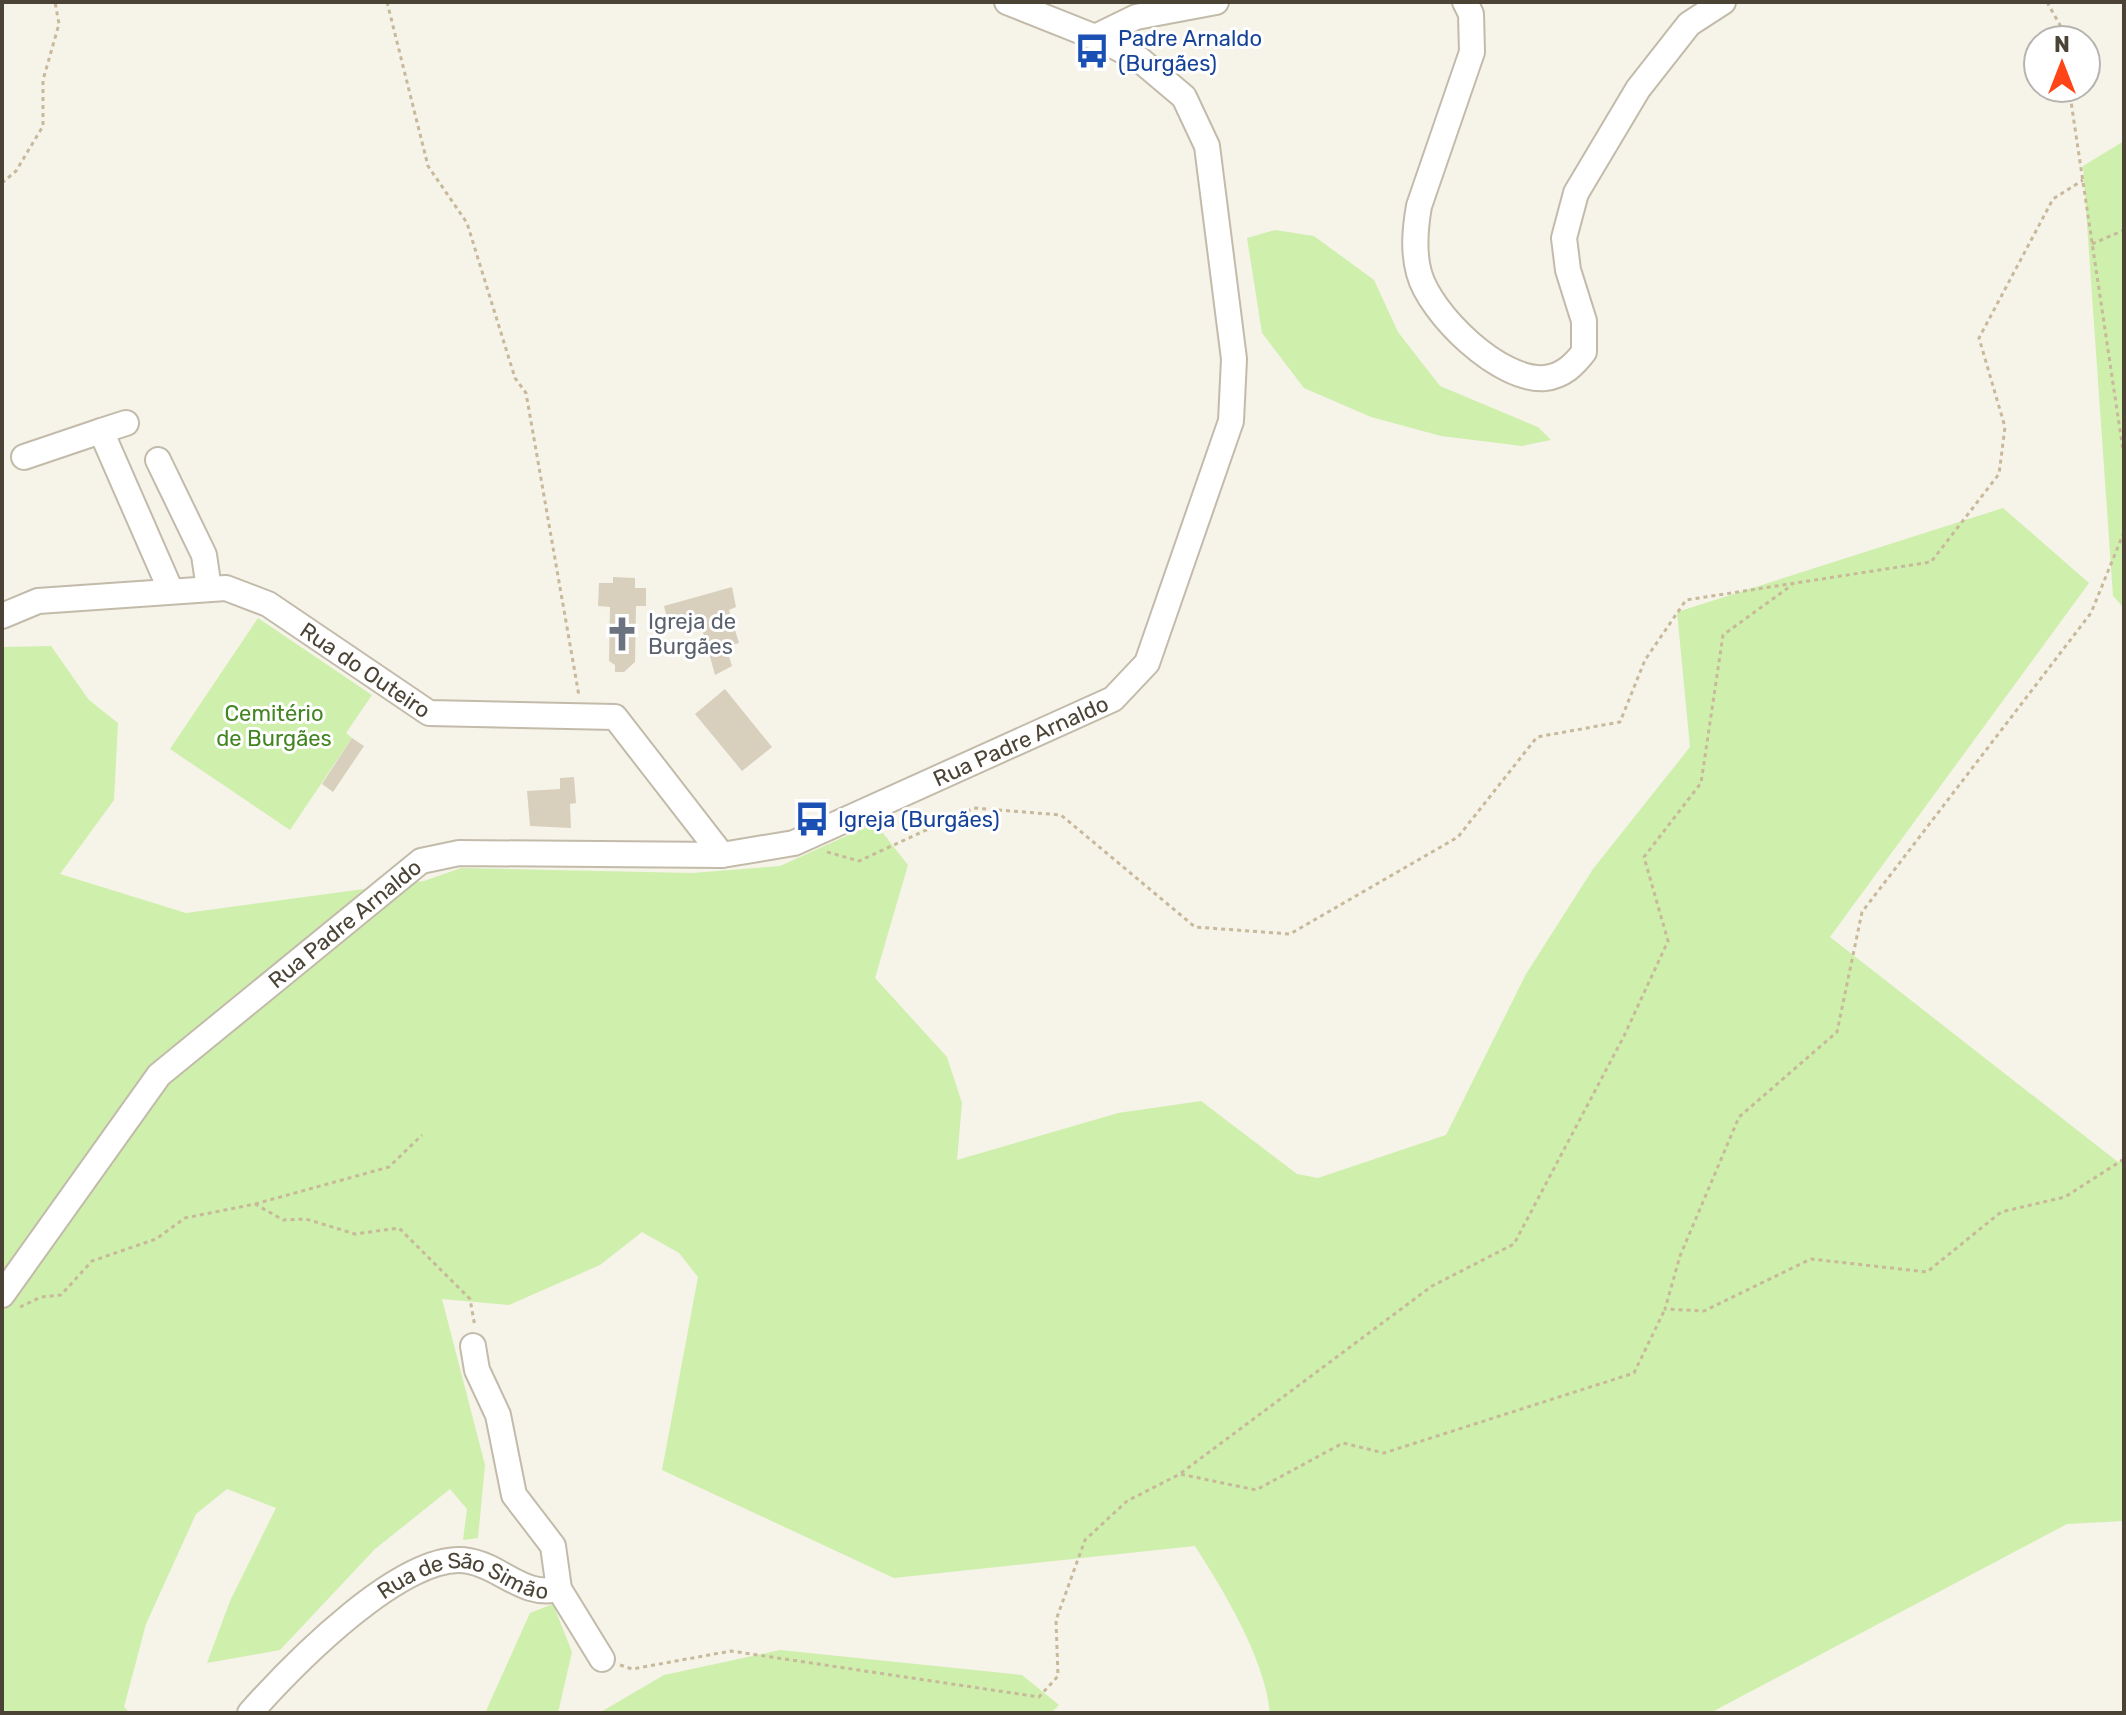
<svg xmlns="http://www.w3.org/2000/svg" width="2126" height="1715" font-family="Rubik,sans-serif">
	<rect width="100%" height="100%" fill="#f6f3e9"/>
	<path fill="#cfefad" d="M2124,141V608L2113,596L2083,166Z
		M1275,230L1314,236L1374,280L1398,332L1440,386L1538,427L1551,440L1522,446L1441,436L1371,417L1304,388L1262,333L1247,238Z
		M2003,508L2089,583L1830,937L2118,1162L2124,1159V1521L2067,1524L1710,1713H1270C1265,1659 1224,1591 1195,1546L894,1578L662,1470L698,1277L679,1253L642,1232L600,1265L509,1305L442,1299L485,1465L478,1538L463,1540L467,1509L450,1489L375,1549L280,1650L207,1663L230,1601L276,1508L227,1489L196,1514L146,1624L124,1707L130,1713H2V647L51,646L89,700L118,723L114,800L60,874L186,913L424,881L461,868L692,873L780,866L875,823L908,865L875,978L947,1057L962,1103L957,1160L1118,1113L1201,1101L1297,1174L1318,1178L1446,1135L1526,974L1593,869L1690,747L1677,612Z
		M258,618L372,695L346,733L352,738L290,830L170,749Z
		M553,1604L572,1652L558,1713H485L530,1613Z
		M780,1650L1022,1675L1059,1705L1051,1713H599L664,1675Z"/>
	<path fill="#d9cfbd" d="M613,577L635,578V588H646V606H636L635,662L624,672H615V665L609,661L610,607L598,606L599,583H613Z
		M732,587L736,607L729,610L739,643L726,647L732,666L715,675L709,653L701,654L697,646L706,643L700,621L670,630L664,606Z
		M725,689L772,747L742,771L695,714Z
		M352,738L364,746L333,792L322,784Z
		M574,777L576,803L570,804L571,828L530,826L527,791L560,789V778Z"/>
	<g fill="none" stroke-linecap="round" stroke-linejoin="round">
		<g stroke="#c3bbaa" stroke-width="28">
			<g id="minor">
				<path d="M1465,2L1471,14L1472,52L1419,206C1415,229 1413,251 1419,273C1430,314 1500,382 1545,378C1563,376 1574,365 1584,352V321L1568,270L1564,238L1576,193L1638,89L1689,24L1723,2"/>
				<path d="M1095,37L1136,17L1216,2"/>
				<path d="M101,431L126,423"/>
				<path d="M24,457L101,431L171,591"/>
				<path d="M158,460L204,555L209,589"/>
				<path id="s1" d="M2,616L38,601L226,588L268,604L429,713L615,717L722,855"/>
				<path id="s2" d="M2,1295L159,1075L421,861L459,853L722,855L794,843L1113,699L1147,663L1231,421L1234,359L1207,146L1184,97L1139,59L1100,39L1007,2"/>
				<path d="M559,1589L602,1659"/>
				<path id="s3" d="M250,1713C290,1668 405,1548 469,1561C502,1567 524,1598 559,1589L553,1546L514,1495L498,1415L477,1370L473,1346"/>
			</g>
		</g>
		<path stroke="#c7b99a" stroke-width="3" stroke-dasharray="4 4" stroke-linecap="butt" d="M387,2L428,166L467,223L515,378L526,393L579,696
			M2047,2L2060,25L2062,40
			M2069,88L2124,457
			M2,183L16,171L43,126V80L59,24L55,2
			M2092,244L2124,230
			M2124,532L2091,613L1862,912L1837,1032L1739,1117L1680,1256L1665,1309L1704,1311L1811,1259L1927,1272L2001,1212L2065,1197L2124,1159
			M827,852L859,861L974,808L1061,815L1195,927L1290,934L1458,837L1537,737L1620,722L1645,660L1686,600L1931,562L1999,474L2005,427L1979,338L2053,199L2083,180
			M255,1204L389,1167L422,1135
			M20,1307L41,1297L61,1295L92,1261L156,1239L185,1218L255,1204L283,1220L306,1219L355,1234L399,1228L470,1299L475,1327
			M1181,1473L1432,1286L1514,1244L1624,1036L1668,941L1644,857L1701,783L1723,635L1792,585
			M620,1665L632,1669L731,1651L1039,1697L1058,1676L1056,1620L1085,1540L1127,1501L1180,1474L1256,1490L1343,1443L1384,1453L1634,1373L1665,1309"/>
		<use href="#minor" stroke="#fff" stroke-width="24"/>
	</g>
	<defs>
		<g id="bus-bare" transform="scale(2.76)"><path d="M-5-6H5V4H4V6H2V4H-2V6H-4V4H-5ZM-3.5-4V0h7V-4ZM-3.5 1.2v1.5H-2V1.2ZM2 1.2v1.5H3.5V1.2Z" fill="#1a4fb4" stroke="#fff" stroke-width="2.5" paint-order="stroke"/></g>
		<g id="church-bare" transform="scale(2.76)"><path d="M-1.2-6h2.4v3.5h3.3v2.4h-3.3V6h-2.4V-.1h-3.3v-2.4h3.3Z" fill="#6b7280" stroke="#fff" stroke-width="2.5" paint-order="stroke"/></g>
	</defs>
	<g fill-rule="evenodd">
		<use href="#bus-bare" x="1092" y="51"/>
		<use href="#church-bare" x="622" y="634"/>
		<use href="#bus-bare" x="812" y="819"/>
	</g>
	<g text-anchor="middle" dominant-baseline="central" stroke-width="6" stroke-linejoin="round" paint-order="stroke">
		<g font-size="22" fill="#164399" stroke="#fff" text-anchor="start">
			<text x="1118" y="38">Padre Arnaldo<tspan x="1118" dy="25">(Burgães)</tspan></text>
			<text x="838" y="819">Igreja (Burgães)</text>
		</g>
		<g font-size="22" fill="#5b616d" stroke="#fff" text-anchor="start">
			<text x="648" y="621">Igreja de<tspan x="648" dy="25">Burgães</tspan></text>
		</g>
		<g font-size="22" fill="#4b4436" stroke="#fff">
			<text stroke="none"><textPath href="#s1" startOffset="390">Rua do Outeiro</textPath></text>
			<text stroke="none"><textPath href="#s2" startOffset="1232">Rua Padre Arnaldo</textPath></text>
			<text stroke="none"><textPath href="#s2" startOffset="510">Rua Padre Arnaldo</textPath></text>
			<text stroke="none"><textPath href="#s3" startOffset="268">Rua de São Simão</textPath></text>
		</g>
		<g font-size="22" fill="#438521" stroke="#fff">
			<text x="274" y="713">Cemitério<tspan x="274" dy="25">de Burgães</tspan></text>
		</g>
	</g>
	<rect width="2126" height="1715" fill="none" stroke="#4b4436" stroke-width="8"/>
	<g transform="translate(2062 64)"><circle r="38" fill="#ffffff" stroke="#b7b4af" stroke-width="2"/>
	<path d="M0-6L14 30L0 20L-14 30Z" fill="#ff4417"/>
	<text y="-12" font-size="22" font-weight="bold" text-anchor="middle" fill="#4b4436">N</text>
	</g>
</svg>
